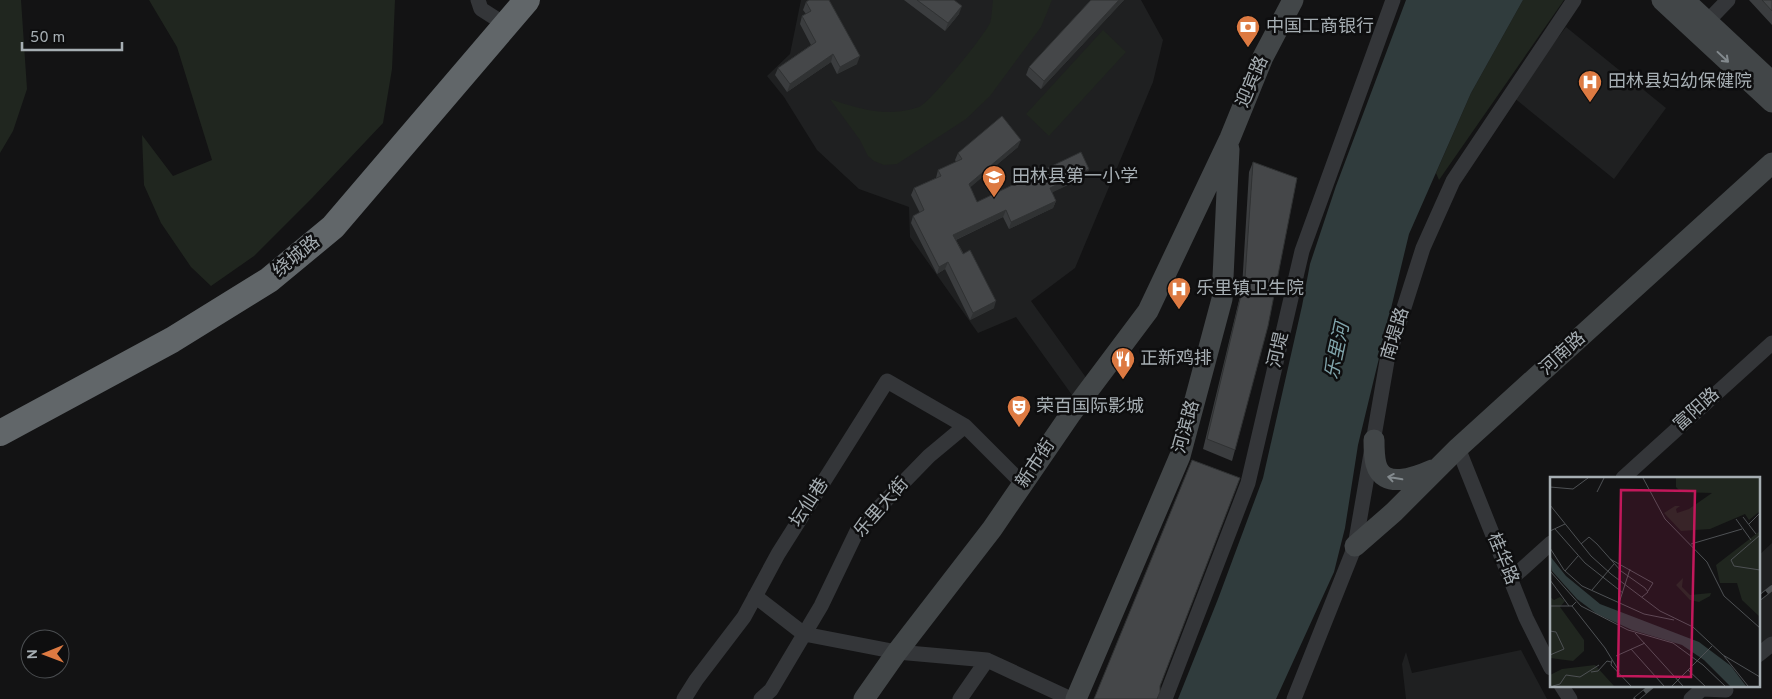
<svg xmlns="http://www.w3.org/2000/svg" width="1772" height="699" font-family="Overpass,'Noto Sans SC',sans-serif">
	<rect width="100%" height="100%" fill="#131314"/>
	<path fill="#1f2021" d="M801,0H1141L1163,40L1153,82L1075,268L1031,301L1087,379L1072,395L1016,317L978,333L910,237L909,207L859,189L817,150L784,97L767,76L790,54Z
		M1566,27L1666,108L1614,179L1513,97Z
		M1772,543V637L1758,648V556Z
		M1521,650L1547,699H1406L1402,664L1406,652L1412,673Z"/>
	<path fill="#20261f" d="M0,0H21L27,89L13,131L0,153Z
		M149,0H395L392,69L383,123L312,198L254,256L211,286L191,267L161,223L144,185L142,135L173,176L212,160L177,47Z
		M993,0H1052L1041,27L990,96L966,119L897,164L884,165L874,161L868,156L860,140L830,99C859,109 888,118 919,107C930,103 984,36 990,23C992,16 992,7 993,0Z
		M1523,0H1564L1439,180L1436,173L1471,93Z
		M1103,30L1126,52L1049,136L1026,114Z"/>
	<path fill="#303c3d" d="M1406,0H1523L1471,93L1409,234L1358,445L1345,528L1334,572L1276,699H1178L1218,599L1263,478L1302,306L1310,264L1336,186Z"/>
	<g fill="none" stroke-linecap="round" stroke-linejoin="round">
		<path stroke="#343639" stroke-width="15" d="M478,0L481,9L506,25
			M1701,28L1728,0
			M1458,448L1526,618L1551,668
			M1623,478L1772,343
			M1511,579L1551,543
			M755,596L804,634L897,652L987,660L1071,699
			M1758,655L1772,644
			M1561,685L1570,699
			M684,699L696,680L744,617L778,554L887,381L965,426
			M761,699L771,690L821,606L858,529L929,456L965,426L1023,484
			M960,699L987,660
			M1165,699L1248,483L1302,251L1393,0
			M1294,699L1355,546L1387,361L1423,248L1453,181L1574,0
			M1691,699L1702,689L1726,690"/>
		<path stroke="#424648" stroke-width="21" d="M1662,0L1772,102
			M1684,0L1772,82
			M1374,440C1374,447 1374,456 1376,464C1383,490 1416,477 1432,470
			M1355,546L1394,512L1458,448L1772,163
			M864,699L897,652L992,529L1070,415L1148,311L1230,138L1263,57L1293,0
			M1076,699L1180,456L1222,299L1229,149"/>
		<path stroke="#616669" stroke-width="26" d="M0,433L172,340L269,280L333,227L527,0"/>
		<g stroke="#4b4f51" stroke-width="5.5">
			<path id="rail" d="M1758,599L1772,588
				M1636,699L1653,685"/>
		</g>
		<use href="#rail" stroke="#0e0e0f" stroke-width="4" stroke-dasharray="11" stroke-linecap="butt"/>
	</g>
	<path fill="#3b3d3f" d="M904,0H954L959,14L945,31Z
		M1091,0H1124L1041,89L1026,75L1029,67Z
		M1749,0H1772V25Z
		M806,2L857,64L837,74L831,62L787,92L775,75L778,68L811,45L800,24L802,16L806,14L803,10Z
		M1018,147L970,187L977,202L1087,176L1052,192L1056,201L1053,208L1009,229L1003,217L956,240L994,308L970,320L945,269L937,274L911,223L913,216L920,213L911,195L914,188L936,178L938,170L956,162L955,160L958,153Z
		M1253,162L1235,450L1232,461L1203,449L1242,288L1249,172Z"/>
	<path fill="#303233" d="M1119,0H1124L1041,89L1044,81Z
		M962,6L959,14L945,31L948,23Z
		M833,54L831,62L787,92L790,84Z
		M860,56L857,64L837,74L840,67Z
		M1021,140L1018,147L966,191L969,184Z
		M1089,169L1087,176L1047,195L1050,188Z
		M1056,201L1053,208L1009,229L1011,222Z
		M1006,210L1003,217L951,242L953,235Z
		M948,262L945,269L937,274L939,267Z
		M996,301L994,308L970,320L973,313Z"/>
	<path fill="#454749" stroke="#303233" d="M809,0H829L860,56L840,67L833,54L790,84L778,68L816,42L802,16L811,11L806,2Z
		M917,0H954L962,6L948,23Z
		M1091,0H1119L1044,81L1029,67Z
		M1762,0H1772V11Z
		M1002,116L1021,140L969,184L977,202L1081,152L1089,169L1050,188L1056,201L1011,222L1006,210L953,235L963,254L970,250L996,301L973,313L948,262L939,267L913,216L924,210L914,188L941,176L938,170L962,159L958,153Z
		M1253,162L1297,178L1268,326L1235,450L1207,439L1245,278Z
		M1192,460L1240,478L1160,686V692L1157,699H1094Z"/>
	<defs><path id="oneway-shaft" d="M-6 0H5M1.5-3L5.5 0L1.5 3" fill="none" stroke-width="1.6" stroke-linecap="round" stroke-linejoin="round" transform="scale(1.25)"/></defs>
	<g stroke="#838a8e">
		<use href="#oneway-shaft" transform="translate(1723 57) rotate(43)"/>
		<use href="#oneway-shaft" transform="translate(1395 478) rotate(-170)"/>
	</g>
	<defs>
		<g id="bank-pin" transform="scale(1.25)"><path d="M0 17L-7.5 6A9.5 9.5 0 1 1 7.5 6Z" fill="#dd7a42" stroke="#0e0e0f"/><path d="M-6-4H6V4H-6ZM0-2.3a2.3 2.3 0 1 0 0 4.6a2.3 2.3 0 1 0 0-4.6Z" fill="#fff"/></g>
		<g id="hospital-pin" transform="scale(1.25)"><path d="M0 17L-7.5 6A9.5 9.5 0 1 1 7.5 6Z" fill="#dd7a42" stroke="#0e0e0f"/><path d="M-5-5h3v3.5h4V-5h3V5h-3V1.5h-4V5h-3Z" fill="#fff"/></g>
		<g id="school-pin" transform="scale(1.25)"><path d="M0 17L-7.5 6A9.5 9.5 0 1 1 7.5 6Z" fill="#dd7a42" stroke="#0e0e0f"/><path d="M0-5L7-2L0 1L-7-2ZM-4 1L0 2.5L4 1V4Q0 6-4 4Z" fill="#fff"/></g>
		<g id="restaurant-pin" transform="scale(1.25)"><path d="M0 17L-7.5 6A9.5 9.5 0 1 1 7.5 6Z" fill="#dd7a42" stroke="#0e0e0f"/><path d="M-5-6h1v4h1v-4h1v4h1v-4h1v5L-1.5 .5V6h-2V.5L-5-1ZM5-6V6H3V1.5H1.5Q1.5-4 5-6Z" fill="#fff"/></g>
		<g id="theatre-pin" transform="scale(1.25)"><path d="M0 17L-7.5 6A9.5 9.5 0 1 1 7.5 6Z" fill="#dd7a42" stroke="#0e0e0f"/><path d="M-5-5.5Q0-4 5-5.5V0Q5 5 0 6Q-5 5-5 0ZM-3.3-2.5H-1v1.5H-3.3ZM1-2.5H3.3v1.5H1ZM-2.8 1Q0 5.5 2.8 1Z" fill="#fff"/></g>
	</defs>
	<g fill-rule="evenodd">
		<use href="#bank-pin" x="1248" y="27"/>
		<use href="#hospital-pin" x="1590" y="82"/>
		<use href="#school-pin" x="994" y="177"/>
		<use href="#hospital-pin" x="1179" y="289"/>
		<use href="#restaurant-pin" x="1123" y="359"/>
		<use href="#theatre-pin" x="1019" y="407"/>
	</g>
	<g text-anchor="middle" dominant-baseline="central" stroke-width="5" stroke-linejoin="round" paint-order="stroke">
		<g font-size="18" fill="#a6aeb3" stroke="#0e0e0f" text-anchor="start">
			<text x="1266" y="27">中国工商银行</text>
			<text x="1608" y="82">田林县妇幼保健院</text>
			<text x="1012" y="177">田林县第一小学</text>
			<text x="1196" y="289">乐里镇卫生院</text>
			<text x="1140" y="359">正新鸡排</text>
			<text x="1036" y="407">荣百国际影城</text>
		</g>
		<g font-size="18" fill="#a6aeb3" stroke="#0e0e0f">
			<text transform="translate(1253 82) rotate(-67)">迎宾路</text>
			<text transform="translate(297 257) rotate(-39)">绕城路</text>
			<text transform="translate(1396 334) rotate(-73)">南堤路</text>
			<text transform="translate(1279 350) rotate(-77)">河堤</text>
			<text transform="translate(1563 354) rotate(-42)">河南路</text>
			<text transform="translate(1697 410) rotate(-42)">富阳路</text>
			<text transform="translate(1187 427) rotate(-74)">河滨路</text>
			<text transform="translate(1036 464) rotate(-56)">新市街</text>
			<text transform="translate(810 503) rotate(-57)">坛仙巷</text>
			<text transform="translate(882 508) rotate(-49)">乐里大街</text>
			<text transform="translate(1502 559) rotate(68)">桂华路</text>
		</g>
		<g font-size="19" font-style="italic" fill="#80a4ab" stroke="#0e0e0f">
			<text transform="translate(1338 351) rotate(-78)">乐里河</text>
		</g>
	</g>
	<g transform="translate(1550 477)">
		<rect width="210" height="210" fill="#131314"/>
		<path d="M126,1H210V34L199,43L195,37L160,52L131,54L114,36L125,29H130L126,32L127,36L139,32L162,16L131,15L126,10ZM210,54V140L192,123L187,106H170L166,88ZM133,101L132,110L140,118L161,116L160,119L149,125L140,123L126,108ZM0,120L4,123L10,120L15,124L10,130L34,163V174L23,184L0,181ZM45,188L64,209H0V198L12,192Z" fill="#20261f"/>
		<path d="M0,79L16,99L50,127L149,165L181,189L196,209H180L154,183L132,168L82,153L47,137L27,122L2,94Z" fill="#303c3d"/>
		<path fill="none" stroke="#4e5154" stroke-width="1" d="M93,1L115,42L157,85L174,119L210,151M0,10L23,12L38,1M47,15L54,1M0,28L41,79L61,97L110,134L143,150L173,178L210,200M193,40L206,57M186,42L201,63M199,47L210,36M5,52L35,86L73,116M0,54L15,47M210,58L181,83L184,89L210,93M31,67L39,60L47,67L71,94L95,111L98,115L92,120M141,67L192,52M0,71L14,93L32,109L94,137L124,143M60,82L103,106L98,114M0,94L31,129L78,153L123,166L153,188L175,209M15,94L28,79M0,103L19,129M42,113L64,87M69,126L80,92M0,129H22L26,125M22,129L55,171L69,194M0,154L6,155L14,172L0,178M85,156L133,209M81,172L114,209M66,179L95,166M174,179L198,209M62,183L61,188L81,209M138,193L155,209M41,195L48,194L57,184L61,185M3,209L10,207L16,198L30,200L49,188M122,209L162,169"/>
		<path fill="#c2185b" fill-opacity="0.15" stroke="#c2185b" stroke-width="2.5" d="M71,13L145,14L141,200L68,199Z"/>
		<rect width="210" height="210" fill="none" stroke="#a6aeb3" stroke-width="2.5"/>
	</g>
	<g transform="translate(45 654) rotate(269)"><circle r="24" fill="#0e0e0f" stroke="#4b4e51"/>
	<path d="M0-4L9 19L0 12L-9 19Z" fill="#dd7a42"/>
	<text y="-8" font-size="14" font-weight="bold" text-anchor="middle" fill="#a6aeb3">N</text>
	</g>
	<path d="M22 42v8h100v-8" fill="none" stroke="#a6aeb3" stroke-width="2.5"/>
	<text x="30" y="42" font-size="15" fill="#a6aeb3" stroke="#0e0e0f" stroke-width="4" paint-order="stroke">50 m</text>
</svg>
